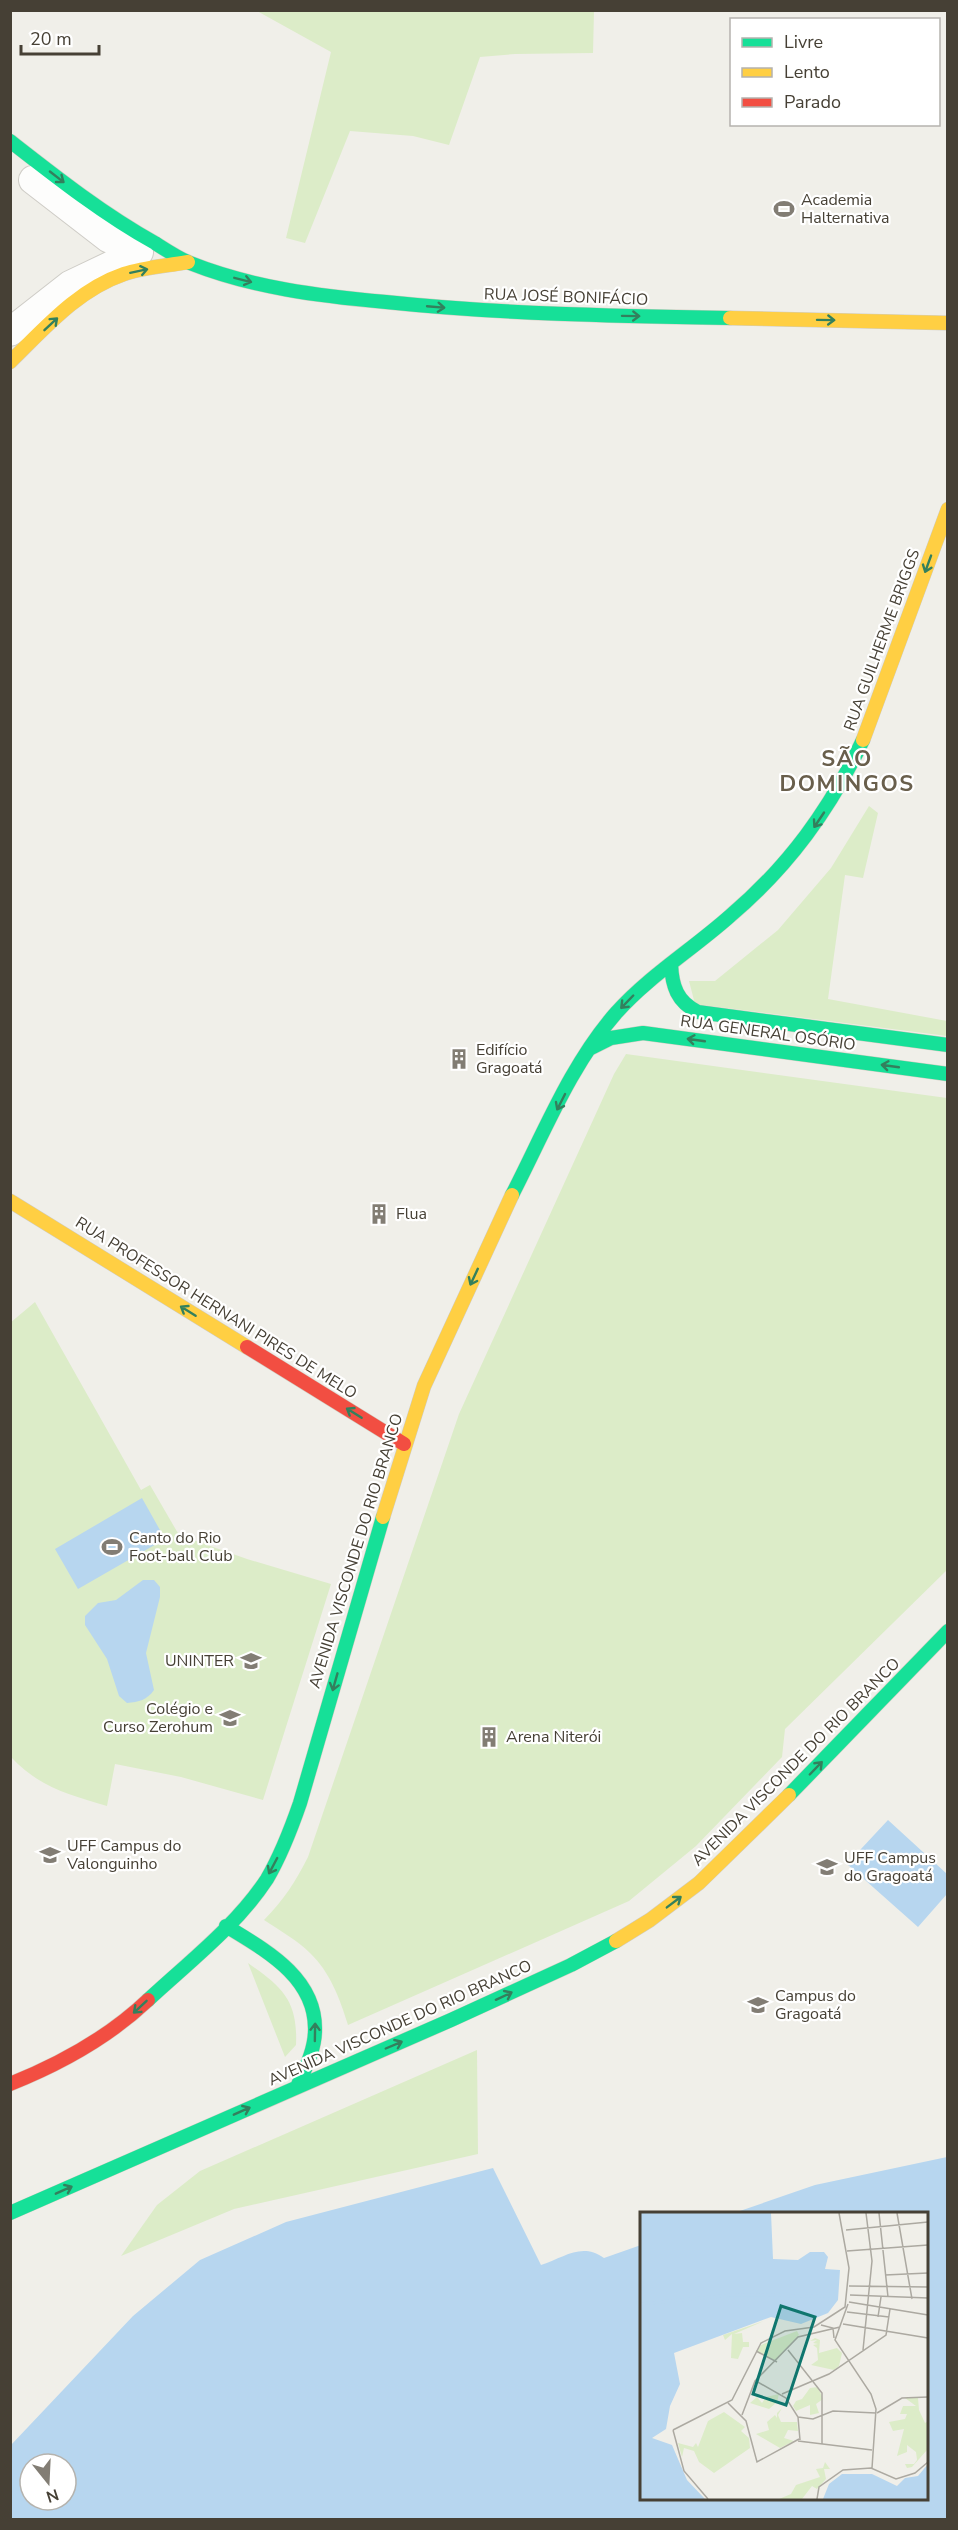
<svg xmlns="http://www.w3.org/2000/svg" width="958" height="2530" font-family="'Nunito Sans',sans-serif">
	<rect width="100%" height="100%" fill="#f0efe9"/>
	<path fill="#dcecc8" d="M257,11H594L593,53L515,54L480,57L449,145L413,136L350,131L305,243L286,238L331,52Z
		M869,806L878,813L863,878L845,875L828,999L947,1021V1036L695,1004L689,981H715L778,930L831,868Z
		M626,1054L947,1098V1570L785,1729L782,1757L696,1846L629,1901L348,2025C340,1999 330,1972 310,1953C297,1940 279,1930 264,1920C283,1901 296,1881 308,1857L459,1414L614,1074Z
		M35,1302L141,1490L150,1485L179,1535L247,1559L331,1584L263,1800L181,1777L115,1764L107,1806C68,1794 40,1788 11,1757L10,1323Z
		M248,1963C282,1987 298,2000 296,2045L285,2057Z
		M477,2050L478,2154L234,2209L121,2256L157,2205L200,2171Z"/>
	<path fill="#b7d6ef" fill-rule="evenodd" d="M142,1498L165,1539L78,1589L55,1549Z
		M143,1580H154L160,1587V1597L146,1653L154,1690C147,1700 139,1702 127,1703L119,1696L107,1659L85,1625V1616L98,1603L116,1600Z
		M888,1820L947,1874V1894L918,1927L847,1864Z
		M947,2157V2519H11V2445L133,2316L200,2260L286,2222L493,2168L541,2265C564,2258 581,2242 604,2258L641,2245L642,2498H926V2214L734,2213L815,2185ZM30,2464H66V2500H30Z"/>
	<g fill="none" stroke-linecap="round" stroke-linejoin="round">
		<g stroke="#ceccc6" stroke-width="30">
			<path id="street" d="M10,332L70,285L139,252L108,238L33,180"/>
		</g>
		<g stroke="#d0ccc0" stroke-width="15">
			<path id="fast" d="M10,141C56,177 103,214 155,243C166,250 178,258 190,263C253,288 319,296 386,302C500,314 615,316 730,318
				M671,964C672,986 677,1002 698,1012L948,1045
				M589,1049L611,1038L643,1033L948,1074
				M512,1195C543,1135 571,1064 616,1013C649,976 693,949 730,916C789,866 830,809 863,740
				M789,1795L948,1631
				M226,1926C265,1950 316,1977 315,2030C315,2050 305,2069 297,2087
				M148,2000C189,1962 237,1925 267,1879C281,1855 291,1829 300,1803L383,1517
				M10,2213L451,2020L571,1965L616,1941"/>
		</g>
		<g stroke="#d0ccc0" stroke-width="15">
			<path id="slow" d="M730,318L948,323
				M10,362C44,329 77,290 124,274C144,267 167,266 188,262
				M863,740L948,509
				M10,1201L247,1347
				M383,1517L424,1386L512,1195
				M616,1941L650,1920L699,1883L789,1795"/>
		</g>
		<g stroke="#d0ccc0" stroke-width="15">
			<path id="jam" d="M247,1347L404,1444
				M10,2084C60,2064 109,2037 148,2000"/>
		</g>
		<use href="#street" stroke="#fdfdfc" stroke-width="28"/>
		<use href="#fast" stroke="#16e098" stroke-width="14"/>
		<use href="#slow" stroke="#ffcf43" stroke-width="14"/>
		<use href="#jam" stroke="#f24e42" stroke-width="14"/>
	</g>
	<defs><path id="oneway-shaft" d="M-6 0H5M1.5-3L5.5 0L1.5 3" fill="none" stroke-width="1.6" stroke-linecap="round" stroke-linejoin="round" transform="scale(1.5)"/></defs>
	<g stroke="#33805d">
		<use href="#oneway-shaft" transform="translate(57 177) rotate(38)"/>
		<use href="#oneway-shaft" transform="translate(139 271) rotate(-12)"/>
		<use href="#oneway-shaft" transform="translate(243 280) rotate(14)"/>
		<use href="#oneway-shaft" transform="translate(436 307) rotate(5)"/>
		<use href="#oneway-shaft" transform="translate(631 316) rotate(1)"/>
		<use href="#oneway-shaft" transform="translate(826 320) rotate(1)"/>
		<use href="#oneway-shaft" transform="translate(51 324) rotate(-43)"/>
		<use href="#oneway-shaft" transform="translate(928 564) rotate(110)"/>
		<use href="#oneway-shaft" transform="translate(819 820) rotate(124)"/>
		<use href="#oneway-shaft" transform="translate(627 1002) rotate(134)"/>
		<use href="#oneway-shaft" transform="translate(696 1040) rotate(-172)"/>
		<use href="#oneway-shaft" transform="translate(890 1066) rotate(-172)"/>
		<use href="#oneway-shaft" transform="translate(561 1102) rotate(117)"/>
		<use href="#oneway-shaft" transform="translate(474 1277) rotate(115)"/>
		<use href="#oneway-shaft" transform="translate(188 1311) rotate(-148)"/>
		<use href="#oneway-shaft" transform="translate(354 1413) rotate(-148)"/>
		<use href="#oneway-shaft" transform="translate(335 1682) rotate(106)"/>
		<use href="#oneway-shaft" transform="translate(816 1768) rotate(-46)"/>
		<use href="#oneway-shaft" transform="translate(273 1866) rotate(118)"/>
		<use href="#oneway-shaft" transform="translate(674 1902) rotate(-37)"/>
		<use href="#oneway-shaft" transform="translate(504 1996) rotate(-25)"/>
		<use href="#oneway-shaft" transform="translate(140 2007) rotate(137)"/>
		<use href="#oneway-shaft" transform="translate(315 2032) rotate(-89)"/>
		<use href="#oneway-shaft" transform="translate(394 2045) rotate(-23)"/>
		<use href="#oneway-shaft" transform="translate(242 2111) rotate(-24)"/>
		<use href="#oneway-shaft" transform="translate(64 2190) rotate(-24)"/>
	</g>
	<defs>
		<g id="stadium-bare" transform="scale(1.62)"><path d="M0-5a6.5 5 0 1 0 0 10a6.5 5 0 1 0 0-10ZM-3.5-1.8h7v3.6h-7Z" fill="#827d74" stroke="#fff" stroke-width="2.5" paint-order="stroke"/></g>
		<g id="building-bare" transform="scale(1.62)"><path d="M-4-6H4V6H1V3H-1V6H-4ZM-2.5-4.3h1.7v1.8h-1.7ZM.8-4.3h1.7v1.8H.8ZM-2.5-1h1.7V.8h-1.7ZM.8-1h1.7V.8H.8Z" fill="#827d74" stroke="#fff" stroke-width="2.5" paint-order="stroke"/></g>
		<g id="university-bare" transform="scale(1.62)"><path d="M0-5L7-2L0 1L-7-2ZM-4 1L0 2.5L4 1V4Q0 6-4 4Z" fill="#827d74" stroke="#fff" stroke-width="2.5" paint-order="stroke"/></g>
		<g id="school-bare" transform="scale(1.62)"><path d="M0-5L7-2L0 1L-7-2ZM-4 1L0 2.5L4 1V4Q0 6-4 4Z" fill="#827d74" stroke="#fff" stroke-width="2.5" paint-order="stroke"/></g>
	</defs>
	<g fill-rule="evenodd">
		<use href="#stadium-bare" x="784" y="209"/>
		<use href="#building-bare" x="459" y="1059"/>
		<use href="#building-bare" x="379" y="1214"/>
		<use href="#stadium-bare" x="112" y="1547"/>
		<use href="#university-bare" x="251" y="1661"/>
		<use href="#school-bare" x="230" y="1718"/>
		<use href="#building-bare" x="489" y="1737"/>
		<use href="#university-bare" x="50" y="1855"/>
		<use href="#university-bare" x="827" y="1867"/>
		<use href="#university-bare" x="758" y="2005"/>
	</g>
	<g text-anchor="middle" dominant-baseline="central" stroke-width="4.5" stroke-linejoin="round" paint-order="stroke">
		<g font-size="16" fill="#464035" stroke="#fff" text-anchor="start">
			<text x="801" y="200">Academia<tspan x="801" dy="18">Halternativa</tspan></text>
			<text x="476" y="1050">Edifício<tspan x="476" dy="18">Gragoatá</tspan></text>
			<text x="396" y="1214">Flua</text>
			<text x="129" y="1538">Canto do Rio<tspan x="129" dy="18">Foot-ball Club</tspan></text>
			<text x="234" y="1661" text-anchor="end">UNINTER</text>
			<text x="213" y="1709" text-anchor="end">Colégio e<tspan x="213" dy="18">Curso Zerohum</tspan></text>
			<text x="506" y="1737">Arena Niterói</text>
			<text x="67" y="1846">UFF Campus do<tspan x="67" dy="18">Valonguinho</tspan></text>
			<text x="844" y="1858">UFF Campus<tspan x="844" dy="18">do Gragoatá</tspan></text>
			<text x="775" y="1996">Campus do<tspan x="775" dy="18">Gragoatá</tspan></text>
		</g>
		<g font-size="16" fill="#464035" stroke="#fff">
			<text transform="translate(566 297) rotate(2)">RUA JOSÉ BONIFÁCIO</text>
			<text transform="translate(882 640) rotate(-70)">RUA GUILHERME BRIGGS</text>
			<text transform="translate(768 1033) rotate(8)">RUA GENERAL OSÓRIO</text>
			<text transform="translate(216 1308) rotate(32)">RUA PROFESSOR HERNANI PIRES DE MELO</text>
			<text transform="translate(356 1551) rotate(-73)">AVENIDA VISCONDE DO RIO BRANCO</text>
			<text transform="translate(796 1762) rotate(-45)">AVENIDA VISCONDE DO RIO BRANCO</text>
			<text transform="translate(400 2023) rotate(-24)">AVENIDA VISCONDE DO RIO BRANCO</text>
		</g>
		<g font-size="22" font-weight="bold" letter-spacing="1.5" fill="#695f4c" stroke="#fff">
			<text x="847" y="759">SÃO<tspan x="847" dy="25">DOMINGOS</tspan></text>
		</g>
	</g>
	<g transform="translate(640 2212)">
		<rect width="288" height="288" fill="#f0efe9"/>
		<path d="M124,109L94,122L102,121L103,130H109V135H103L98,147L91,146L92,122L85,128L83,123ZM157,119L159,123L136,149L117,140L121,133ZM175,126L180,128L179,141L197,136L202,141L199,154L194,158L171,153L178,148L177,136L173,133L178,132L173,131L177,128L170,129ZM178,175L183,187L176,192L179,201L170,203V193L156,199L153,194L156,189L162,187L170,176ZM139,182L137,190L129,197L110,191L117,185L122,191L126,185ZM265,186H278L279,198L285,211L288,209L287,238L272,255L267,256L265,252H274L277,248L276,240L267,233V240L257,244L264,217L253,219L249,210L265,207L267,202H260L263,194H276ZM142,196L138,203L141,210H157L158,219L148,218L144,226L154,229L140,236L116,222L129,218L127,210L135,203L137,206V201ZM84,200L105,215L101,219L109,226L110,236L74,261L59,250L54,239L44,236L42,245L38,231L53,235L56,231L58,235L68,209ZM185,250L190,257H184L186,267L177,277L172,274L162,287H139L151,282L156,273L180,265L176,257L183,256Z" fill="#dcecc8"/>
		<path d="M0,1H131L133,47L158,48L170,40H184L188,45L185,57L200,58L198,88L188,101L161,112L131,105L34,141L40,172L30,194L26,217L12,226L32,233L47,268L65,287H0ZM288,252V287H183L189,272L202,262H232L257,274L265,266L278,264Z" fill="#b7d6ef"/>
		<path fill="none" stroke="#b7d6ef" stroke-width="3" d="M0,92L92,83L192,84"/>
		<path fill="none" stroke="#aca9a1" stroke-width="1.5" d="M239,1L248,85M257,1L272,87M206,18L288,10M207,39L288,33M245,63L288,61M209,74L288,75M210,83L288,86M209,90L288,103M208,92L195,128L231,182L236,197L232,256M207,100L249,105M238,105L241,85M203,112L288,126M181,113L193,116L194,126M148,138L182,181V232M223,138L232,49L226,1M116,139L137,150M116,169L146,186L158,205L160,228M142,182L189,162L246,123L250,97M88,191L106,209L117,250L159,227M237,201L262,186L288,185M102,203L115,169L158,125L200,115M158,205L173,207L193,199L236,201M33,218L92,188L121,131L145,119L174,115L205,95L209,56L199,1M33,218L44,259L68,287M158,229L232,238M177,287L179,275L203,258L231,256L256,267L275,261L288,250"/>
		<path fill="#0f766e" fill-opacity="0.15" stroke="#0f766e" stroke-width="3" d="M141,94L175,105L146,193L113,182Z"/>
		<rect width="288" height="288" fill="none" stroke="#464035" stroke-width="3"/>
	</g>
	<rect width="958" height="2530" fill="none" stroke="#464035" stroke-width="24"/>
	<rect x="730" y="18" width="210" height="108" fill="#ffffff" stroke="#b5b3ae" stroke-width="1.5"/>
	<rect x="742" y="38" width="30" height="9" fill="#16e098" stroke="#b5b3ae" stroke-width="1.5"/>
	<text x="784" y="48" font-size="18" fill="#464035">Livre</text>
	<rect x="742" y="68" width="30" height="9" fill="#ffcf43" stroke="#b5b3ae" stroke-width="1.5"/>
	<text x="784" y="78" font-size="18" fill="#464035">Lento</text>
	<rect x="742" y="98" width="30" height="9" fill="#f24e42" stroke="#b5b3ae" stroke-width="1.5"/>
	<text x="784" y="108" font-size="18" fill="#464035">Parado</text>
	<g transform="translate(48 2482) rotate(162)"><circle r="28" fill="#ffffff" stroke="#b5b3ae" stroke-width="1.5"/>
	<path d="M0-4.5L10 22L0 15L-10 22Z" fill="#827d74"/>
	<text y="-9" font-size="16" font-weight="bold" text-anchor="middle" fill="#464035">N</text>
	</g>
	<path d="M21 45v9h78v-9" fill="none" stroke="#464035" stroke-width="3"/>
	<text x="30" y="45" font-size="18" fill="#464035" stroke="#ffffff" stroke-width="4.5" paint-order="stroke">20 m</text>
</svg>
